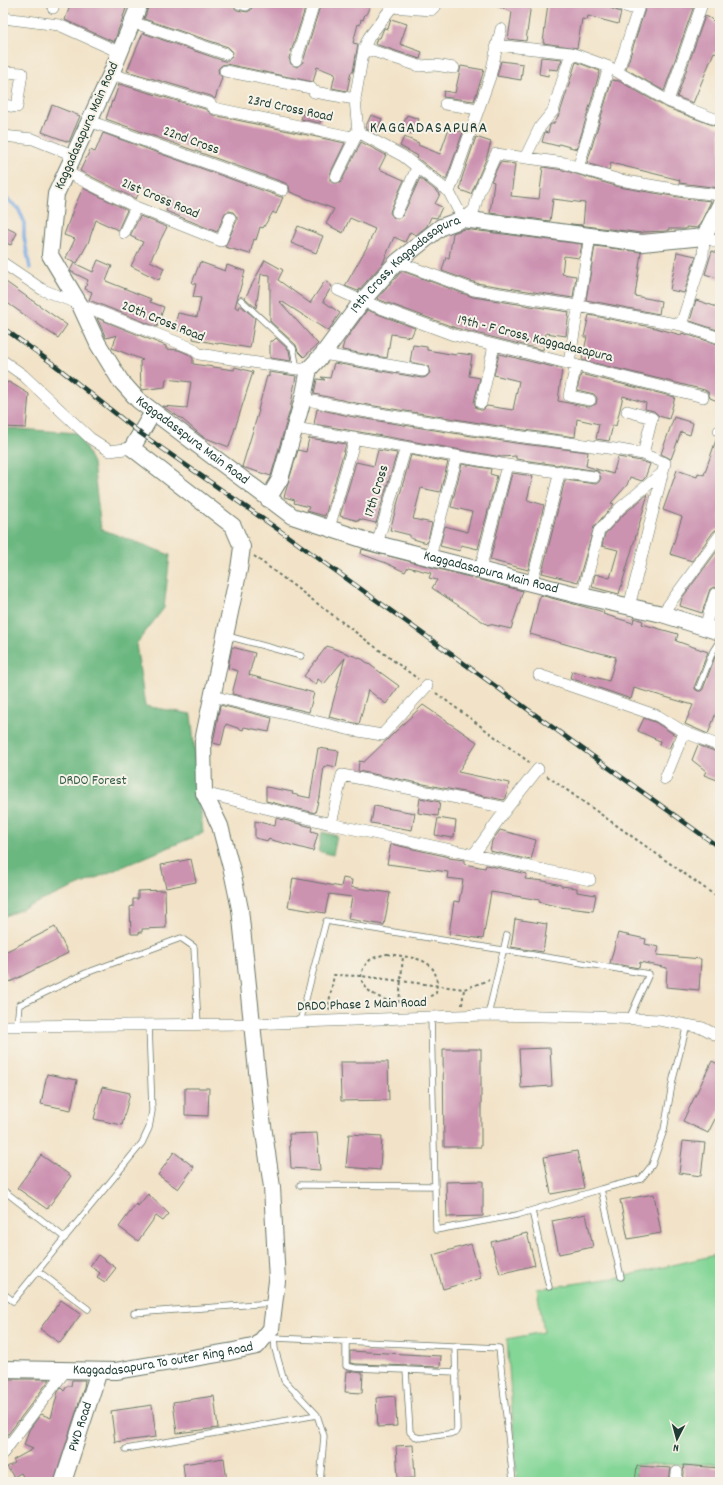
<svg xmlns="http://www.w3.org/2000/svg" width="723" height="1485" font-family="Dekko,sans-serif">
	<rect width="100%" height="100%" fill="#f7f3e8"/>
	<filter id="ink" filterUnits="userSpaceOnUse"><feTurbulence type="fractalNoise" baseFrequency=".025" numOctaves="2"/><feDisplacementMap in="SourceGraphic" scale="8" xChannelSelector="R" yChannelSelector="G"/><feConvolveMatrix kernelMatrix="1 2 1 2 8 2 1 2 1" color-interpolation-filters="sRGB"/></filter>
	<filter id="wash" filterUnits="userSpaceOnUse"><feTurbulence type="fractalNoise" baseFrequency=".012" numOctaves="4" result="noise"/><feDisplacementMap in="SourceGraphic" scale="16" xChannelSelector="R" yChannelSelector="G"/><feGaussianBlur stdDeviation="0.9" result="paint"/><feColorMatrix in="noise" values="0 0 0 0 0 0 0 0 0 0 0 0 0 0 0 0 0 1.4 0 .05"/><feComposite in="paint" operator="in"/></filter>
	<g filter="url(#wash)">
		<rect width="100%" height="100%" fill="#f2e3c8"/>
		<path fill="#84d697" stroke="#528a66" d="M720,1254V1464L636,1465L635,1482H517L507,1339L544,1332L537,1289L621,1277Z"/>
		<path fill="#6bb780" stroke="#457a5a" d="M3,428L78,433L93,463L101,529L170,555L164,608L136,644L145,706L191,714L203,833L3,917Z
			M322,832L337,836L333,855L318,851Z"/>
		<g fill="none" stroke-linecap="round" stroke-linejoin="round">
			<path stroke="#76a8e2" stroke-width="3.5" d="M3,196L18,208L24,221V237L30,268"/>
		</g>
		<g id="blocks">
			<path fill="#cc93b1" d="M71,3H128L114,42L65,20Z
				M150,3H223L233,7L237,10L247,12L251,10L253,3H307L289,58L291,64L297,67L303,62L321,3H371L366,15L365,14L363,20L361,19L360,25L358,24L353,43L358,44L353,72H351L347,91L332,88L335,74L317,67L313,82L226,64L222,65L218,69L219,74L222,77L215,99L211,96L127,71L143,33L224,61H228L232,57L233,52L228,47L144,19Z
				M492,3H531L526,41L508,39L512,12L492,4Z
				M548,3H608L610,8L621,12L618,24L588,16L587,20L582,19L577,48L543,43Z
				M647,3H695L664,91L626,69Z
				M705,16L710,18L720,28V54L714,52L693,103L677,97Z
				M391,19L407,24L400,44L422,52L420,59L375,44L377,38H380L384,28L388,29Z
				M541,57L562,59L558,70L549,69L548,76L539,74Z
				M501,61L523,64L521,80L497,76Z
				M576,62L600,71L577,149L559,144L558,146L542,142L545,132L548,133L550,125L554,123L560,113Z
				M461,66L484,70L474,101L443,97L444,91L455,93Z
				M612,80L619,81L665,107L720,128V188L679,183L680,180L611,163L609,170L587,163Z
				M119,84L205,109L213,115L345,143L330,174V181L333,183H340L342,180L361,142L386,155L379,169L404,180L391,209L390,213L394,218L398,219L403,215L420,178L440,194L435,204L442,207L437,218L431,217L427,226L416,235L410,232L405,242L394,237L383,263L358,291L345,286L367,247L375,229L350,218L343,233L326,224L334,209L290,192L289,186L285,183L106,119L112,101L113,102Z
				M52,105L80,116L69,142L42,132Z
				M304,110L322,114L320,123L301,119Z
				M371,115L382,119L376,134L365,128Z
				M407,115L419,119L413,134L401,130Z
				M449,128L463,132L446,180L417,158L418,156L400,146L404,137L419,143L418,145L440,154Z
				M103,133L281,197H283L276,214L273,212L263,228L260,227L256,240L254,239L250,254L225,247L237,220V217L233,212L229,211L225,213L217,232L166,211L171,199L142,186L136,199L80,171L90,150L95,152Z
				M476,137L491,142L486,159L471,194L460,190L462,178Z
				M500,162L515,164L511,196L539,199L543,167L563,170L619,187L684,198L711,201L698,228L686,227V229H668V231L642,232V233L570,224L583,225L585,203L553,199L550,221L490,213L494,182L491,181Z
				M83,188L127,210L118,230L96,220L88,243L77,263L66,258L75,239L64,235L73,210Z
				M140,216L167,227L150,261L164,268L159,280L131,266L143,242L130,236Z
				M3,226L17,233L11,245L3,242Z
				M298,226L323,236L316,253L291,243Z
				M464,229L582,244L579,258L564,256L562,274L576,276L573,298L476,283L442,271L446,257L449,258L453,233Z
				M595,246L641,252L635,296L661,301L659,314L586,300Z
				M712,251L720,254V279L705,274Z
				M677,252L696,256L684,293L670,290Z
				M98,260L112,266L106,281L151,299L150,302L164,307L157,327L89,300L92,292L85,289L88,280L70,271L74,263L93,272Z
				M265,260L283,270L278,280L310,303L325,281L332,286L323,301L340,313L328,331L281,301L280,302L318,344L304,357L298,351L296,345L270,321V275L261,274L256,308L245,298Z
				M200,262L225,271L227,265L245,271L235,307L239,309L240,305L255,318L250,348L219,343L218,344L193,339L194,334L174,329L178,313L197,317L201,298L193,297L196,284L192,283Z
				M402,271L473,297L569,312L566,336L546,333L543,350L456,328L377,299Z
				M3,280L67,325L58,338L3,300Z
				M696,300L720,308V331L690,321Z
				M367,310L415,328L411,337L391,334L387,358L342,350L344,342Z
				M589,315L656,328L681,335L682,333L720,345V402L710,398L708,392L705,390L582,360L587,337H584Z
				M97,318L166,346V349L179,350L188,354L193,358V364L234,370L235,367L253,372L229,447L203,437L182,419L162,406L187,408L191,382L166,379L165,387L141,390L140,361L143,360L112,348L117,335L106,338Z
				M276,338L289,350L291,361L270,358V341H273Z
				M413,345L427,347V350L456,355L457,353L472,355L469,376L480,378L474,402L476,408L480,410H483L487,406L513,410L519,381L494,375L499,354L562,369L558,401L589,407L596,404L597,398L594,394L577,390L581,374L675,397L669,419L659,416L654,411L645,409L646,403L623,396L616,426L613,425L609,441L596,439L599,424L577,419L575,437L517,429L356,403L314,394L317,379L325,380L321,377L330,378L334,363L422,378L426,377L430,373L428,366L410,362Z
				M269,372L296,376L290,410L271,476L242,467L257,417L259,410H258L267,376L269,377Z
				M9,382L29,394L26,428L3,427V384Z
				M317,409L354,417L515,443L588,452L586,466L613,474L618,457L641,461L650,464L645,478L642,481L630,477L627,485L611,503L614,504L594,527L578,582L542,573L565,480L596,484L599,482L601,478L598,471L565,466L561,464L557,465L516,459V456L501,457L314,424Z
				M674,417L693,423L690,435L681,432L671,459L661,454Z
				M717,437L720,438V528L714,531L692,561L670,554L682,517L663,510L677,470L697,477L698,473L704,475Z
				M309,438L346,444L325,516L307,511L309,507L294,503L295,500L284,497L298,450L306,452Z
				M378,450L397,453L376,523L359,519V521L340,516L356,462L374,466Z
				M411,455L448,462L440,492L421,488L413,519L432,523L427,543L410,538V535L390,530Z
				M462,464L491,469L490,474L497,476L478,549L461,545L460,551L440,546L445,526L467,532L472,512L451,507Z
				M512,473L533,476L527,500L544,505L528,570L490,560Z
				M648,494L619,594L592,587L595,574L610,578L618,550L602,546L605,534L625,513Z
				M720,547V589L714,587L710,589L702,613L680,606L682,598Z
				M362,549L523,591L511,629L489,624L488,625L432,588L437,580L429,578L431,573L408,567L405,572L386,563L361,554Z
				M540,595L604,612L603,614L633,623L634,618L643,621L642,624L678,634L676,641L708,652L695,685V689L698,691H701L703,689L716,654L720,655V714L716,713L708,734L685,724L693,705L634,688L631,699L570,678L572,671L609,681L616,657L593,651V652L530,634Z
				M720,602V619L715,617Z
				M327,646L362,659L399,686L386,704L368,690L359,724L329,717L345,658L324,684L318,679L316,685L304,676Z
				M232,647L255,653L249,675L314,693L309,712L232,694L238,671L228,668Z
				M220,705L272,718L269,732L244,727L243,730L226,724L221,745L213,743Z
				M423,705L477,742L458,772L509,783L506,798L504,800L358,771L359,761L364,762Z
				M644,718L655,722L675,735L669,749L659,745L660,741L638,731Z
				M698,745L720,753V781L704,775L706,771L692,760Z
				M318,748L339,751L336,767L327,765L326,767L324,766L320,797H319L315,813L266,801V787L293,792L292,794L310,798Z
				M420,798L440,802L438,816L418,813Z
				M374,806L415,813L412,830L371,823Z
				M276,818L312,827L311,831L318,833L313,851L268,839V841L255,838V821L275,826Z
				M438,818L456,821L454,837H452V838L435,835Z
				M500,830L536,840L531,860L490,851L492,841Z
				M391,844L449,857V858L464,860V864L485,868L486,865L527,874L525,879L544,881L561,885V886L577,888V892L596,895L593,911L560,907L539,902L540,900L491,892L483,939L449,934L454,901L459,902L463,880L447,878L448,872L387,864Z
				M191,859L196,882L166,888L161,865Z
				M293,878L341,887L343,878L352,880L351,887L390,893L384,925L348,919L352,897L329,894L325,913L288,907Z
				M165,890L166,928L142,929V932H139V934H131L130,907L133,906V899H138V891Z
				M515,919L547,924L543,952L511,947Z
				M55,927L68,953L10,982L3,967V953Z
				M618,933L646,939L645,944L659,947L657,955L701,959L699,990L666,987L667,968L640,962L639,968L610,963Z
				M550,1048L552,1086L521,1088L519,1049Z
				M443,1049H481V1147H444Z
				M712,1061L720,1065V1109L708,1133L683,1121Z
				M340,1062H388L389,1100L341,1101Z
				M47,1074L77,1080L71,1110L41,1104Z
				M102,1087L130,1093L122,1125L94,1119Z
				M185,1088H209L208,1116L185,1115Z
				M317,1133L320,1170L291,1168L289,1134Z
				M349,1134L382,1136L380,1170L346,1167Z
				M683,1141L705,1143L701,1176L679,1173Z
				M577,1151L584,1188L551,1194L544,1157Z
				M174,1152L194,1167L178,1189L158,1175Z
				M41,1155L71,1176L47,1209L17,1188Z
				M483,1181V1216L447,1217L446,1182Z
				M148,1194L169,1214L163,1221L156,1216L138,1241L119,1227L136,1204L138,1206Z
				M654,1194L661,1233L628,1239L620,1200Z
				M586,1214L593,1247L559,1254L552,1221Z
				M527,1233L535,1265L500,1274L491,1242Z
				M471,1244L481,1278L443,1289L433,1255Z
				M98,1255L116,1268L105,1282L97,1277L100,1273L90,1266Z
				M61,1300L81,1314L60,1343L40,1329Z
				M350,1351L441,1356L440,1367L356,1364L350,1363Z
				M347,1371L363,1373L362,1393L345,1392Z
				M3,1379H50L3,1441Z
				M72,1380H85L84,1387L54,1482H26L21,1473L14,1477L7,1467L15,1463L13,1460L33,1449L24,1445L29,1430L41,1414L51,1418L58,1392L61,1388L64,1391L67,1386H71Z
				M214,1396L218,1428L177,1433L173,1402Z
				M395,1396L397,1426L378,1427L376,1398Z
				M152,1405L156,1437L115,1442L111,1411Z
				M413,1445L415,1478L398,1479L396,1446Z
				M224,1458L227,1482H185L183,1464Z
				M683,1465L720,1468V1482H683L684,1473Z
				M637,1466L671,1468L669,1482H635Z"/>
		</g>
	</g>
	<g filter="url(#ink)">
		<use href="#blocks" fill-opacity="0" stroke="#697768" stroke-width="1"/>
		<g fill="none" stroke-linecap="round" stroke-linejoin="round">
			<g stroke="#697768" stroke-width="7">
				<path id="lane" d="M241,300L293,348L297,369
					M227,636L301,656
					M699,687L713,651L720,640
					M488,1015L507,935
					M431,1017L436,1230L517,1215L601,1189L641,1179L652,1165L664,1130L673,1079L687,1025
					M300,1022L326,921L649,974L629,1019
					M17,1026L19,1005L86,973L181,938L194,947L198,1025
					M300,1185L435,1186
					M601,1189L621,1277
					M3,1190L65,1238
					M532,1211L549,1287
					M38,1271L88,1309
					M3,1293L13,1301L142,1143L149,1128L152,1111L149,1025
					M134,1313L272,1303
					M272,1335L274,1338L275,1349L284,1380L317,1415L324,1436L320,1482
					M274,1338L499,1348L513,1482
					M346,1341V1366L355,1368L456,1372
					M406,1370L410,1432L414,1436L420,1438L455,1433L457,1429L455,1346
					M126,1449L317,1415"/>
			</g>
			<g stroke="#697768" stroke-width="12">
				<path id="street" d="M239,3L246,5
					M615,3L638,10
					M53,8L54,3
					M3,18L59,25L119,52
					M132,22L226,54
					M501,29L490,77L449,192L463,219L474,210L479,192L496,154L565,163L578,168L620,180L685,191L720,195
					M496,45L571,53L609,67L668,101L720,121
					M364,48L419,66L435,65L454,68
					M296,60L314,3
					M225,71L311,88L314,92L355,99
					M618,71L640,3
					M3,72L22,73L17,107L3,105
					M111,74L209,103L214,108L351,137L358,132L403,156L449,192
					M668,101L702,4
					M445,104L479,109
					M89,121L283,190
					M3,136L33,139L73,155
					M525,158L540,127L553,111L571,53
					M578,168L609,67
					M66,172L136,207L221,241L230,218
					M336,177L358,132L355,99L364,48L369,37L392,7L431,10L438,3
					M397,212L417,168
					M124,233L136,207
					M397,262L474,290L578,306L681,325L720,338
					M3,263L43,290L192,348L199,354L297,369H309
					M338,290L362,301L454,335L703,397
					M681,325L703,256L704,237L720,243
					M323,354L423,371
					M3,361L23,375L90,438L110,451L132,448
					M569,363L590,236
					M576,365L569,396L590,400
					M303,399L355,410L516,436L615,449L643,454L665,463L629,607
					M481,403L494,346
					M627,411L652,418L643,454
					M295,428L507,465L594,477
					M719,431H720
					M329,528L355,439
					M377,544L406,447
					M430,557L457,456
					M480,570L507,465
					M532,582L560,471
					M582,596L599,531L620,508L661,474
					M662,614L720,535
					M705,627L715,594
					M539,675L658,716L684,732L720,746
					M212,696L347,729L382,735L427,686
					M665,779L684,732
					M204,793L331,824L590,880
					M331,824L342,775L507,808
					M474,854L507,808L538,769
					M3,1026L251,1024L483,1015L594,1017L659,1020L703,1028L720,1037
					M3,1453L66,1370
					M676,1482L677,1472"/>
			</g>
			<g stroke="#697768" stroke-width="18">
				<g id="secondary">
					<path id="s1" d="M140,3L111,74L56,194L50,255L80,305L98,344L120,380L138,400L292,516L377,544L582,596L662,614L720,632"/>
					<path id="s2" d="M268,499L280,479L303,399L309,369L323,354L362,301L397,262L441,227L463,219L642,243L704,237L720,205"/>
					<path id="s3" d="M3,1369L116,1371L229,1352L257,1346L271,1329L277,1281L272,1187L262,1119L240,909L232,871L220,826L204,793L203,741L239,569L242,547L233,526L132,448L153,412"/>
					<path id="s4" d="M63,1482L99,1371"/>
				</g>
			</g>
			<path stroke="#697768" stroke-width="2" stroke-dasharray="3 3" stroke-linecap="butt" d="M254,556L418,679
				M436,693L529,762
				M547,776L720,899
				M387,954C414,958 442,957 436,993C427,998 418,1002 407,1003C385,1005 343,985 370,960C374,957 382,955 387,954Z
				M399,1003L403,956
				M462,1005L464,989
				M331,1009L328,1008L334,975L361,976L464,989L489,980"/>
			<use href="#lane" stroke="#fff" stroke-width="5.5"/>
			<use href="#street" stroke="#fff" stroke-width="11"/>
			<use href="#secondary" stroke="#fff" stroke-width="16"/>
			<g stroke="#1f3d34" stroke-width="4.5">
				<path id="rail" d="M3,328L52,363L140,433L286,535L720,848"/>
			</g>
			<use href="#rail" stroke="#f7f3e8" stroke-width="3" stroke-dasharray="9" stroke-linecap="butt"/>
		</g>
	</g>
	<g text-anchor="middle" dominant-baseline="central" stroke-width="4" stroke-linejoin="round" paint-order="stroke">
		<g font-size="14" fill="#1f3d34" stroke="#f7f3e8">
			<text transform="translate(290 109) rotate(12)">23rd Cross Road</text>
			<text transform="translate(87 126) rotate(-66)">Kaggadasapura Main Road</text>
			<text transform="translate(191 141) rotate(20)">22nd Cross</text>
			<text transform="translate(160 199) rotate(23)">21st Cross Road</text>
			<text stroke="none"><textPath href="#s2" startOffset="281">19th Cross, Kaggadasapura</textPath></text>
			<text transform="translate(163 322) rotate(22)">20th Cross Road</text>
			<text transform="translate(535 339) rotate(14)">19th - F Cross, Kaggadasapura</text>
			<text stroke="none"><textPath href="#s1" startOffset="508">Kaggadasspura Main Road</textPath></text>
			<text transform="translate(377 491) rotate(-73)">17th Cross</text>
			<text stroke="none"><textPath href="#s1" startOffset="840">Kaggadasapura Main Road</textPath></text>
			<text transform="translate(362 1005) rotate(-2)">DRDO Phase 2 Main Road</text>
			<text stroke="none"><textPath href="#s3" startOffset="161">Kaggadasapura To outer Ring Road</textPath></text>
			<text stroke="none"><textPath href="#s4" startOffset="58">PWD Road</textPath></text>
		</g>
		<g font-size="14" fill="#335c48" stroke="#f7f3e8">
			<text x="93" y="781">DRDO Forest</text>
		</g>
		<g font-size="16" letter-spacing="1" fill="#1f3d34" stroke="#f7f3e8">
			<text x="429" y="128">KAGGADASAPURA</text>
		</g>
	</g>
	<rect width="723" height="1485" fill="none" stroke="#f7f3e8" stroke-width="16"/>
	<g transform="translate(677 1439) rotate(186)" stroke="#f7f3e8" stroke-width="3" paint-order="stroke">
	<path d="M0-3L7 15L0 10L-7 15Z" fill="#1f3d34"/>
	<text y="-6" font-size="11" font-weight="bold" text-anchor="middle" fill="#1f3d34">N</text>
	</g>
</svg>
